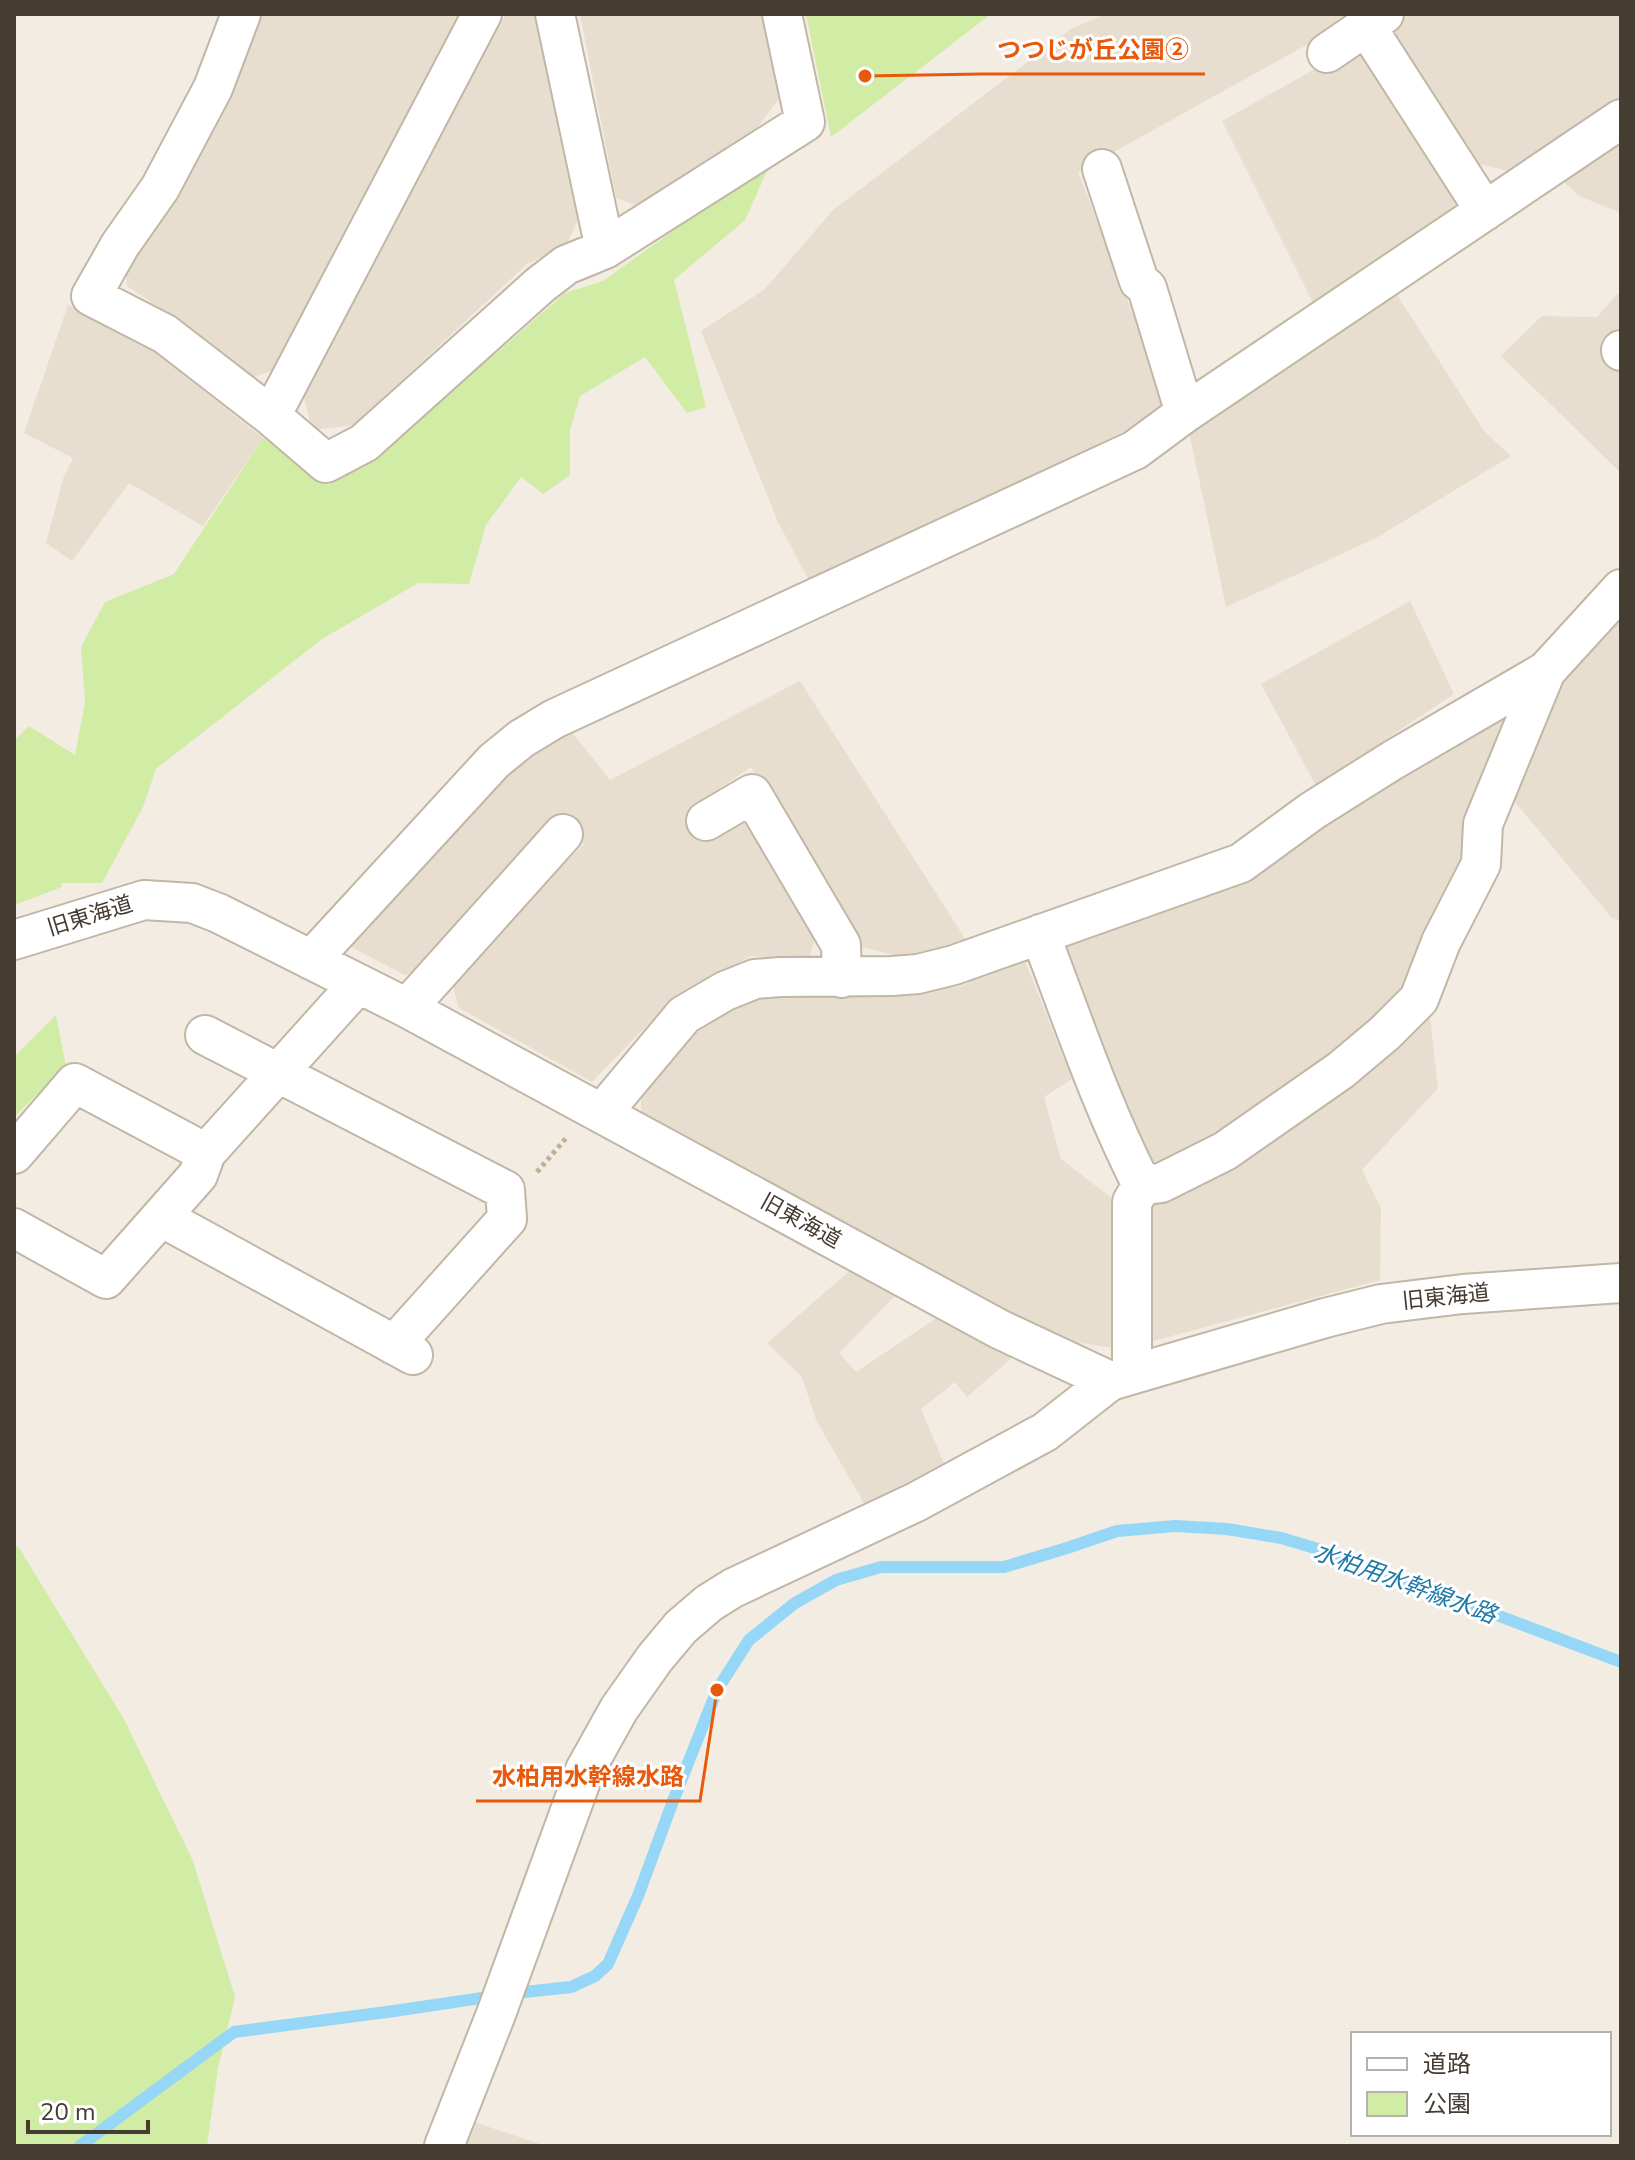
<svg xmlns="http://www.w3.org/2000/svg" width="1635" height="2160" font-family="'Nunito Sans','Noto Sans JP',sans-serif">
	<rect width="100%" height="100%" fill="#f3ece2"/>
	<path fill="#e7decf" d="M258,14H461L274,370L250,378L188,327L127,286L126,269Z
		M506,14H539L582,212L566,246L527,264L354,425L312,430L303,393Z
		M580,14H771L786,89L748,140L638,206L616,198Z
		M1105,14H1362L1078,172L1161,387L1163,412L812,586L778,522L701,331L764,290L833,210L1071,29Z
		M1404,14H1621V98L1513,172L1475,163L1386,39Z
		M1356,46L1465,198L1315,307L1222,121Z
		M1621,137V213L1579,196L1560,178Z
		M1392,287L1484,431L1511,456L1376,538L1226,607L1188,427Z
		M1621,290V473L1501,356L1542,316L1597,317Z
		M68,305L146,345L263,438L203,526L129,483L72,561L46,543L63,479L73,458L24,433Z
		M1410,601L1454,694L1316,786L1261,684Z
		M1621,616V921L1612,918L1509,795L1552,690Z
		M800,681L966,940L903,957L861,947L751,767L720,788L818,933L808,959L750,956L659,1013L592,1082L459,1008L451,978L584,844L563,829L432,964L405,975L349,946L457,815L567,726L610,780Z
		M1510,712L1469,863L1409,993L1277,1103L1159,1170L1142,1156L1057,953L1066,940L1142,917L1258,877L1308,830Z
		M1023,956L1072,1079L1044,1097L1061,1159L1113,1199L1114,1348L1054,1339L641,1118V1085L693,1026L731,1002L790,991L886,996L961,986Z
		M1428,999L1438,1088L1362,1170L1381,1208L1380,1280L1142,1344L1143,1201Z
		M854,1267L901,1290L839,1353L856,1372L941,1315L1013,1357L967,1397L955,1382L921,1409L944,1463L865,1505L816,1420L802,1377L767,1343Z
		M474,2122L543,2145L465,2146Z"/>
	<path fill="#d1eca5" d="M806,14H991L831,137Z
		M772,160L745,220L674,280L706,407L687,413L645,357L580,396L570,430V475L543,494L521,477L486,525L469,584L418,583L322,639L156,769L143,807L102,883H61L62,887L14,905V741L29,726L75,755L85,702L81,647L105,602L174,574L263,438L329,485L499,351L565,293L603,281Z
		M56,1015L66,1066L14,1117V1057Z
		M14,1545L19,1548L124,1719L193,1861L235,1997L218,2068L207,2146H14Z"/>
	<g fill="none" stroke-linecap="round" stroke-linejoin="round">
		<path stroke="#96d7f7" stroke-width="12" d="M80,2146L234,2032L394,2011L515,1993L571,1987L595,1976L608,1964L638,1896L673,1801L717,1690L749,1640L795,1603L836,1580L881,1567H1004L1067,1548L1117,1531L1175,1526L1227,1529L1281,1538L1335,1554L1621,1662"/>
		<g stroke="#c2b6a6" stroke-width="42">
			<path id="minor" d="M241,14L213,88L160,188L120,245L91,296L165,334L271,416L326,463L364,443L540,285L566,265L605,249L805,122L782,14
				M555,14L605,249
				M1366,26L1485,211
				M1327,53L1384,14
				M1102,169L1139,281L1147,288L1185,413
				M1621,350V351
				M271,416L482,14
				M706,821L752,794L841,945L842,978
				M1040,934C1072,1018 1101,1105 1142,1185L1132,1202V1374
				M14,940L144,900L192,903L218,913L407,1008L999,1329L1110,1381
				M311,960L494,761L521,739L554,719L1135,450L1185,413L1621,119
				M407,1008L563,834
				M205,1035L505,1190L507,1219L394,1345
				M602,1113L684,1015L725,991L755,979L780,977L892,976L918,974L954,965L1241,863L1312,811L1393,760L1546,671L1621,589
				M14,1154L75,1083L206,1153
				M1142,1185L1161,1183L1225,1151L1341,1070L1385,1033L1419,999L1441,942L1481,864L1483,824L1546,671
				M161,1217L413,1355
				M14,1228L106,1279L198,1175L206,1153L358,984
				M444,2146L496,2014L585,1770L619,1709L655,1658L681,1627L709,1603L733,1588L916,1502L1045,1432L1110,1381L1325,1318L1381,1304L1463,1294L1621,1283"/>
		</g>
		<path stroke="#c2ae93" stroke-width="5" stroke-dasharray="4 4" stroke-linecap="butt" d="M537,1172L567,1137"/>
		<use href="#minor" stroke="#fff" stroke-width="38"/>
	</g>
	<g text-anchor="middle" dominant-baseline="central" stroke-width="6" stroke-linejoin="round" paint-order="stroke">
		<g font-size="22" fill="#453c32" stroke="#fff">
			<text transform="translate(90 916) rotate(-17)">旧東海道</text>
			<text transform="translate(801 1221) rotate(29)">旧東海道</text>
			<text transform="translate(1446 1297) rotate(-6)">旧東海道</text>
		</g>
		<g font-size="24" font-style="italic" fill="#1f79a9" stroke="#fff">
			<text transform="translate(1405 1583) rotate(20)">水柏用水幹線水路</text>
		</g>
	</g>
	<path fill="none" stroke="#e8590c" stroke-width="3" d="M865 76L981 74H1205M717 1690L700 1801H476"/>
	<g fill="#e8590c" stroke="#fff" stroke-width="3">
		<circle cx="865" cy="76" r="8"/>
		<circle cx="717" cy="1690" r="8"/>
	</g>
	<g font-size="24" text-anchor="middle" font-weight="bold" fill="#e8590c" stroke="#fff" stroke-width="6" stroke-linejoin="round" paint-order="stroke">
		<text x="1093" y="58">つつじが丘公園②</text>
		<text x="588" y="1785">水柏用水幹線水路</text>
	</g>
	<rect width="1635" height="2160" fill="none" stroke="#453c32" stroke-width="32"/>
	<rect x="1351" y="2032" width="260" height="104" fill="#ffffff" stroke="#b5b1ad" stroke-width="2"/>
	<rect x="1367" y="2058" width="40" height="12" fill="#ffffff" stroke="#b5b1ad" stroke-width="2"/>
	<text x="1423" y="2072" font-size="24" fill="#453c32">道路</text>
	<rect x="1367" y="2092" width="40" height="24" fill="#d1eca5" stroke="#b5b1ad" stroke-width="2"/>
	<text x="1423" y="2112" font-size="24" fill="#453c32">公園</text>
	<path d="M28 2120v12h120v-12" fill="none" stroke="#453c32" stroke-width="4"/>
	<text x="40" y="2120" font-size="24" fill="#453c32" stroke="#ffffff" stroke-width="6" paint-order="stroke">20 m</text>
</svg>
